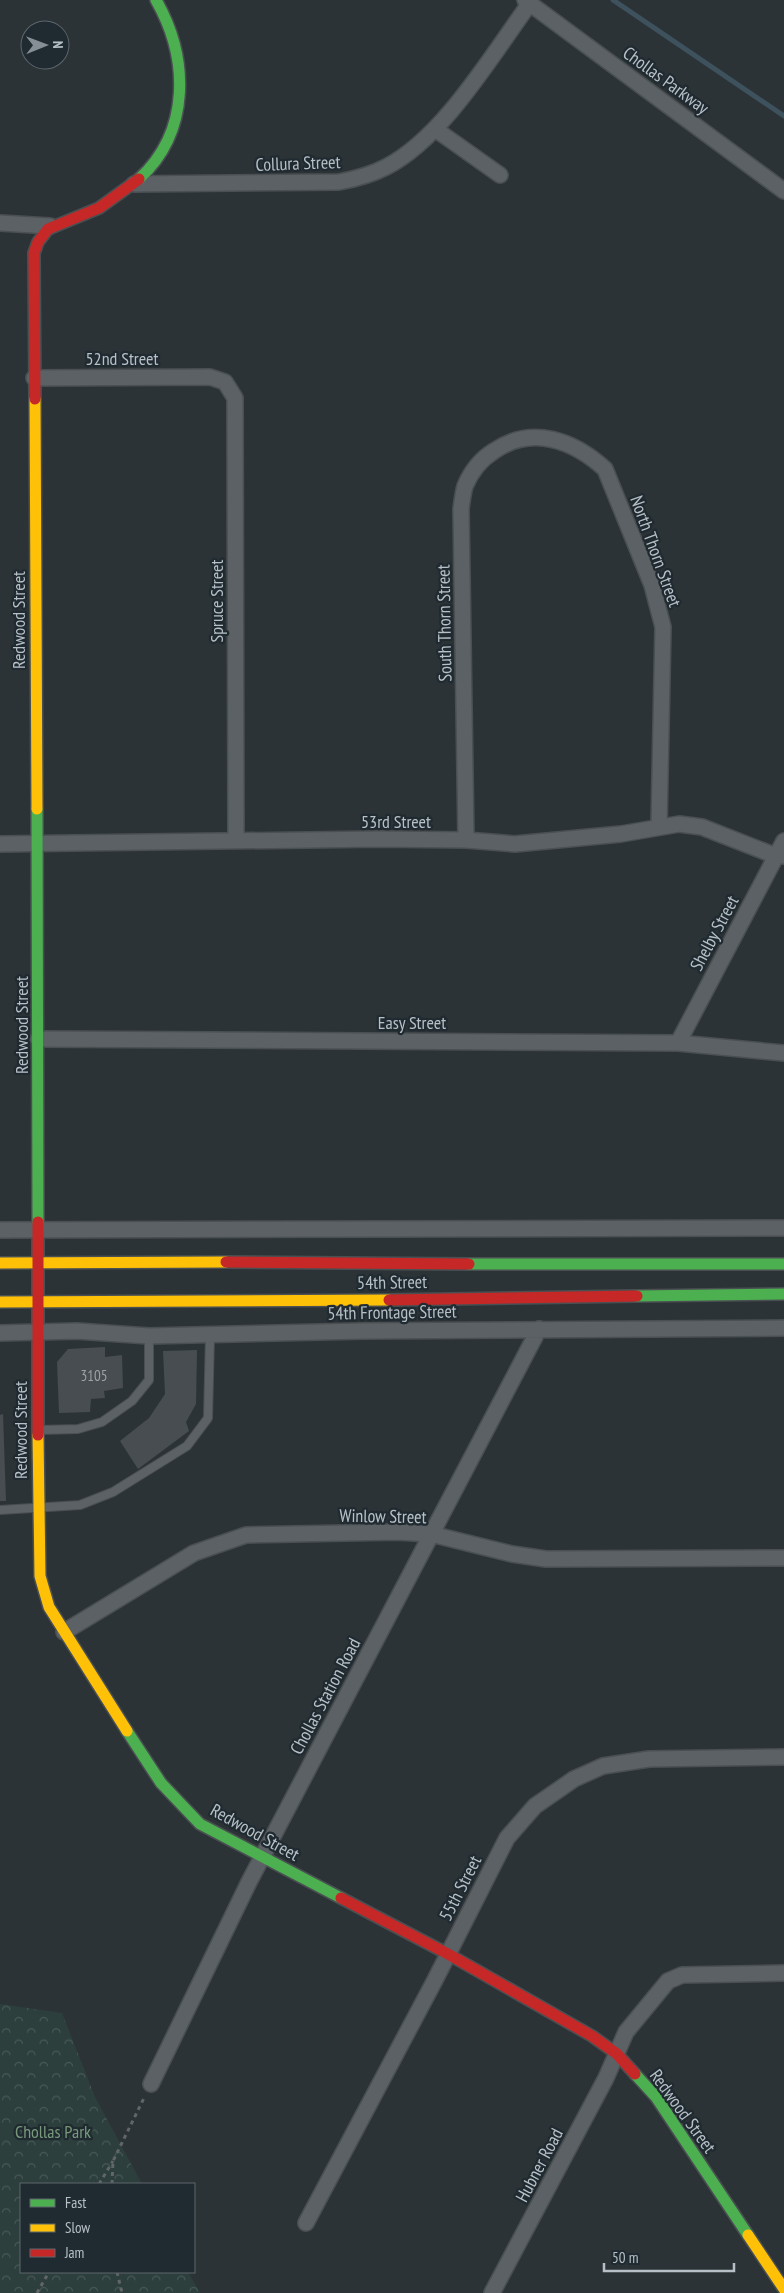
<svg xmlns="http://www.w3.org/2000/svg" width="784" height="2293" font-family="'PT Sans Narrow',sans-serif">
	<defs>
		<pattern id="forest-crowns" width="20" height="18" patternUnits="userSpaceOnUse" patternTransform="scale(1.25)"><rect width="20" height="18" fill="#2c3f3c"/><path d="M2 6a3 3 0 1 1 6 0M12 15a3 3 0 1 1 6 0" fill="none" stroke="#485957"/></pattern>
	</defs>
	<rect width="100%" height="100%" fill="#2c3337"/>
	<path fill="url(#forest-crowns)" d="M0,2004L62,2013L95,2097L142,2184H21V2272H188L200,2293H0Z"/>
	<g fill="none" stroke-linecap="round" stroke-linejoin="round">
		<path stroke="#3e525e" stroke-width="5" d="M613,0L784,116"/>
	</g>
	<path fill="#474d50" d="M105,1347V1357L122,1355L123,1388L104,1391L105,1398L91,1399L90,1412L59,1413L57,1362L68,1349Z
		M197,1350L196,1404L186,1422L189,1431L138,1469L120,1441L149,1418L165,1394L163,1351Z
		M3,1414L6,1501H0V1415Z"/>
	<g fill="none" stroke-linecap="round" stroke-linejoin="round">
		<g stroke="#4a4f52" stroke-width="10">
			<path id="lane" d="M40,1430L78,1429L102,1422L132,1401L149,1380V1336
				M0,1510L80,1505L113,1492L187,1446L208,1418L210,1335"/>
		</g>
		<g stroke="#4a4f52" stroke-width="18">
			<path id="street" d="M525,0L784,191
				M435,129L500,175
				M134,184L339,182C355,179 371,175 386,167C443,138 492,55 530,3
				M0,223L50,226
				M34,378L210,377L225,382L235,398L236,839
				M466,840L461,509C462,501 463,493 465,486C471,472 481,459 494,451C532,425 573,440 605,469L652,585L663,627L659,826
				M0,844L379,839L466,840L515,844L621,834L679,824L702,827L776,856H784
				M38,1039L678,1043L784,1053
				M678,1043L784,841
				M0,1230L784,1228
				M0,1333L77,1331L149,1336L363,1331L784,1328
				M64,1632L194,1553L246,1535L398,1532L431,1534L512,1554L546,1559L784,1558
				M151,2084L249,1882L539,1329
				M306,2223L435,1980L507,1838L535,1806L574,1779L603,1766L649,1759L784,1757
				M492,2293L606,2078L626,2032L668,1981L682,1975L784,1973"/>
		</g>
		<g stroke="#4a4f52" stroke-width="14">
			<path id="fast" d="M139,179C191,131 189,58 156,0
				M37,809L38,1222
				M469,1264H784
				M637,1296L784,1294
				M127,1731L161,1783L200,1824L341,1898
				M635,2074L656,2097L748,2235"/>
		</g>
		<g stroke="#4a4f52" stroke-width="14">
			<path id="slow" d="M35,399L37,809
				M0,1263L226,1262
				M0,1302L389,1300
				M38,1435L40,1576L49,1607L127,1731
				M748,2235L784,2289"/>
		</g>
		<g stroke="#4a4f52" stroke-width="14">
			<path id="jam" d="M35,399L34,253L38,242L48,229L99,208L139,179
				M38,1222V1435
				M226,1262L469,1264
				M389,1300L637,1296
				M341,1898L448,1954L592,2036L617,2054L635,2074"/>
		</g>
		<path stroke="#606568" stroke-width="3" stroke-dasharray="4 4" stroke-linecap="butt" d="M99,2184L113,2161
			M112,2184L113,2161L145,2096
			M117,2272L122,2293
			M37,2293L49,2272"/>
		<use href="#lane" stroke="#5c6165" stroke-width="8"/>
		<use href="#street" stroke="#5c6165" stroke-width="15"/>
		<use href="#fast" stroke="#4caf50" stroke-width="11"/>
		<use href="#slow" stroke="#ffc107" stroke-width="11"/>
		<use href="#jam" stroke="#c62828" stroke-width="11"/>
	</g>
	<g text-anchor="middle" dominant-baseline="central" stroke-width="4.5" stroke-linejoin="round" paint-order="stroke">
		<g font-size="15" fill="#9ba3a9">
			<text x="94" y="1375">3105</text>
		</g>
		<g font-size="18" fill="#b7c0c7" stroke="#202a31">
			<text transform="translate(666 80) rotate(36)">Chollas Parkway</text>
			<text transform="translate(298 163) rotate(-2)">Collura Street</text>
			<text x="122" y="358">52nd Street</text>
			<text transform="translate(656 551) rotate(70)">North Thorn Street</text>
			<text transform="translate(216 601) rotate(-90)">Spruce Street</text>
			<text transform="translate(18 620) rotate(-90)">Redwood Street</text>
			<text transform="translate(444 623) rotate(-91)">South Thorn Street</text>
			<text x="396" y="821">53rd Street</text>
			<text transform="translate(714 933) rotate(-62)">Shelby Street</text>
			<text x="412" y="1022">Easy Street</text>
			<text transform="translate(21 1025) rotate(-90)">Redwood Street</text>
			<text transform="translate(392 1282) rotate(-1)">54th Street</text>
			<text transform="translate(392 1312) rotate(-1)">54th Frontage Street</text>
			<text transform="translate(20 1430) rotate(-90)">Redwood Street</text>
			<text transform="translate(383 1516) rotate(1)">Winlow Street</text>
			<text transform="translate(325 1696) rotate(-62)">Chollas Station Road</text>
			<text transform="translate(255 1832) rotate(29)">Redwood Street</text>
			<text transform="translate(460 1888) rotate(-63)">55th Street</text>
			<text transform="translate(683 2111) rotate(54)">Redwood Street</text>
			<text transform="translate(539 2165) rotate(-62)">Hubner Road</text>
		</g>
		<g font-size="18" fill="#789a7a" stroke="#202a31">
			<text x="53" y="2131">Chollas Park</text>
		</g>
	</g>
	<rect x="20" y="2183" width="175" height="90" fill="#202a31" stroke="#5c666d"/>
	<rect x="30" y="2199" width="25" height="8" fill="#4caf50" stroke="#5c666d"/>
	<text x="65" y="2208" font-size="15" fill="#b7c0c7">Fast</text>
	<rect x="30" y="2224" width="25" height="8" fill="#ffc107" stroke="#5c666d"/>
	<text x="65" y="2233" font-size="15" fill="#b7c0c7">Slow</text>
	<rect x="30" y="2249" width="25" height="8" fill="#c62828" stroke="#5c666d"/>
	<text x="65" y="2258" font-size="15" fill="#b7c0c7">Jam</text>
	<g transform="translate(45 45) rotate(89)"><circle r="24" fill="#202a31" stroke="#5c666d"/>
	<path d="M0-4L9 19L0 12L-9 19Z" fill="#868f95"/>
	<text y="-8" font-size="14" font-weight="bold" text-anchor="middle" fill="#b7c0c7">N</text>
	</g>
	<path d="M604 2263v8h130v-8" fill="none" stroke="#b7c0c7" stroke-width="2.5"/>
	<text x="612" y="2263" font-size="15" fill="#b7c0c7" stroke="#202a31" stroke-width="4" paint-order="stroke">50 m</text>
</svg>
